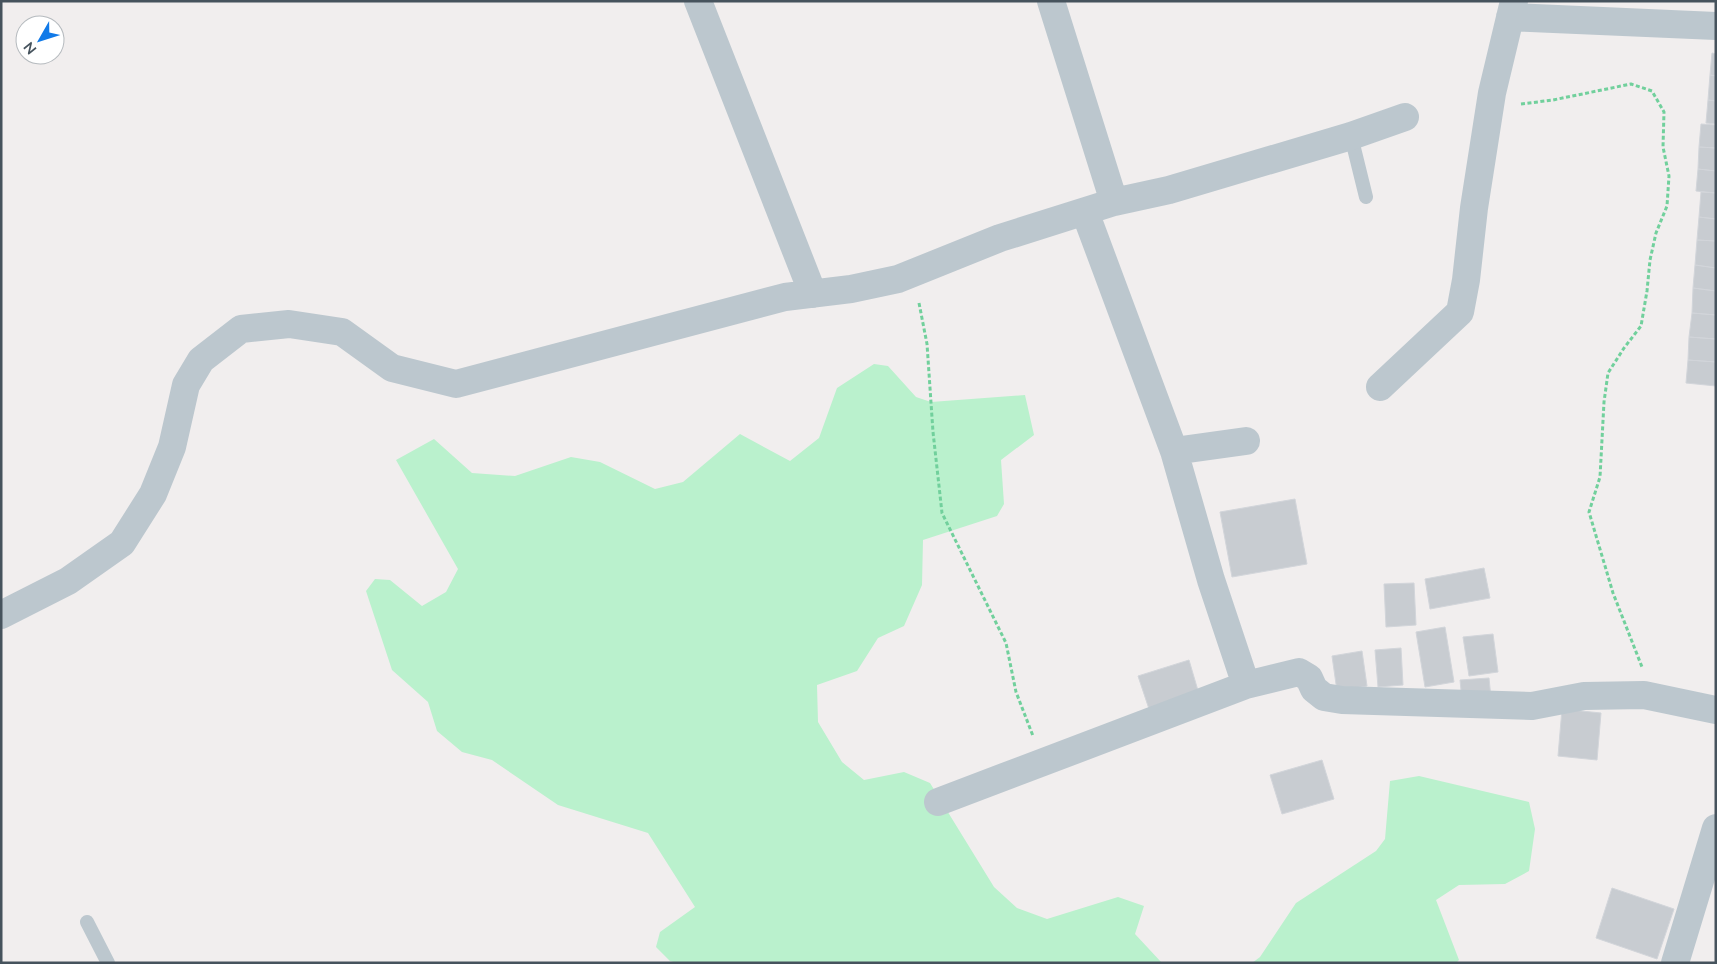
<svg xmlns="http://www.w3.org/2000/svg" width="1717" height="964" font-family="Lato,sans-serif">
	<rect width="100%" height="100%" fill="#f1eeee"/>
	<path fill="#baf1cd" d="M874,364L888,366L916,397L931,402L1025,395L1034,435L1001,460L1004,504L997,516L923,540L922,585L904,626L878,638L857,671L817,685L818,722L842,762L864,780L904,772L930,783L994,887L1017,908L1047,919L1118,897L1144,906L1135,934L1162,963H677L670,961L656,947L660,932L695,907L648,833L558,805L492,760L462,752L437,731L428,702L392,670L366,591L375,579L390,580L422,606L446,592L458,569L396,460L434,439L472,473L515,476L571,457L600,462L655,489L683,482L740,434L790,461L819,438L837,388Z
		M1419,776L1529,802L1535,829L1529,871L1505,884L1459,885L1436,900L1459,960L1456,963H1252L1260,957L1296,903L1376,851L1385,839L1390,781Z"/>
	<path fill="#c8ccd1" stroke="#d2d5da" d="M1712,53L1716,54V76L1710,75Z
		M1710,75L1716,76V101L1708,100Z
		M1708,100L1716,101V124L1706,123Z
		M1701,124L1716,125V148L1699,147Z
		M1699,147L1716,148V171L1698,169Z
		M1698,169L1716,171V193L1696,191Z
		M1701,192L1716,193V219L1699,217Z
		M1699,217L1716,219V241L1697,240Z
		M1697,240L1716,241V268L1695,265Z
		M1695,265L1716,268V291L1693,288Z
		M1693,288L1716,291V315L1692,313Z
		M1692,313L1716,315V339L1689,337Z
		M1689,337L1716,339V362L1688,360Z
		M1688,360L1716,362V386L1686,383Z
		M1295,499L1307,564L1232,577L1220,512Z
		M1484,568L1490,598L1430,609L1425,579Z
		M1414,583L1416,625L1386,627L1384,584Z
		M1445,627L1454,682L1425,687L1416,632Z
		M1493,634L1498,672L1469,676L1463,637Z
		M1401,648L1403,685L1378,687L1375,650Z
		M1362,651L1367,686L1337,691L1332,656Z
		M1189,660L1199,694L1149,709L1138,676Z
		M1489,678L1491,698L1462,700L1460,680Z
		M1562,709L1601,713L1597,760L1558,756Z
		M1322,760L1334,799L1282,814L1270,775Z
		M1612,888L1674,909L1657,959L1596,938Z"/>
	<g fill="none" stroke-linecap="round" stroke-linejoin="round">
		<path stroke="#71d09c" stroke-width="3" stroke-dasharray="4 2.5" stroke-linecap="butt" d="M1521,104L1553,100L1631,84L1652,91L1664,112L1663,147L1669,176L1667,206L1656,233L1650,260L1647,291L1641,326L1624,348L1608,373L1604,402L1600,477L1589,512L1613,593L1642,667
			M919,303L927,344L933,432L942,513L1006,643L1016,692L1033,736"/>
		<path stroke="#bcc7ce" stroke-width="14" d="M1351,136L1366,197
			M87,922L108,963"/>
		<path stroke="#bcc7ce" stroke-width="28" d="M698,1L813,294
			M1051,1L1114,202
			M1510,17L1716,26
			M1085,212L1174,451L1211,580L1246,685
			M1380,387L1460,312L1466,280L1474,208L1492,93L1514,1
			M1174,451L1246,441
			M1,615L68,581L122,543L153,494L172,447L186,385L201,360L241,329L289,324L342,332L392,368L456,384L785,297L851,289L898,279L1000,238L1114,202L1169,190L1351,136L1405,117
			M938,802L1246,685L1299,672L1309,678L1314,689L1324,697L1342,700L1532,706L1584,696L1644,695L1716,710
			M1675,963L1716,828"/>
	</g>
	<rect width="1717" height="964" fill="none" stroke="#46535d" stroke-width="5"/>
	<g transform="translate(40 40) rotate(231)"><circle r="24" fill="#ffffff" stroke="#b5babe"/>
	<path d="M0-4L9 19L0 12L-9 19Z" fill="#117ae8"/>
	<text y="-8" font-size="14" font-weight="bold" text-anchor="middle" fill="#46535d">N</text>
	</g>
</svg>
